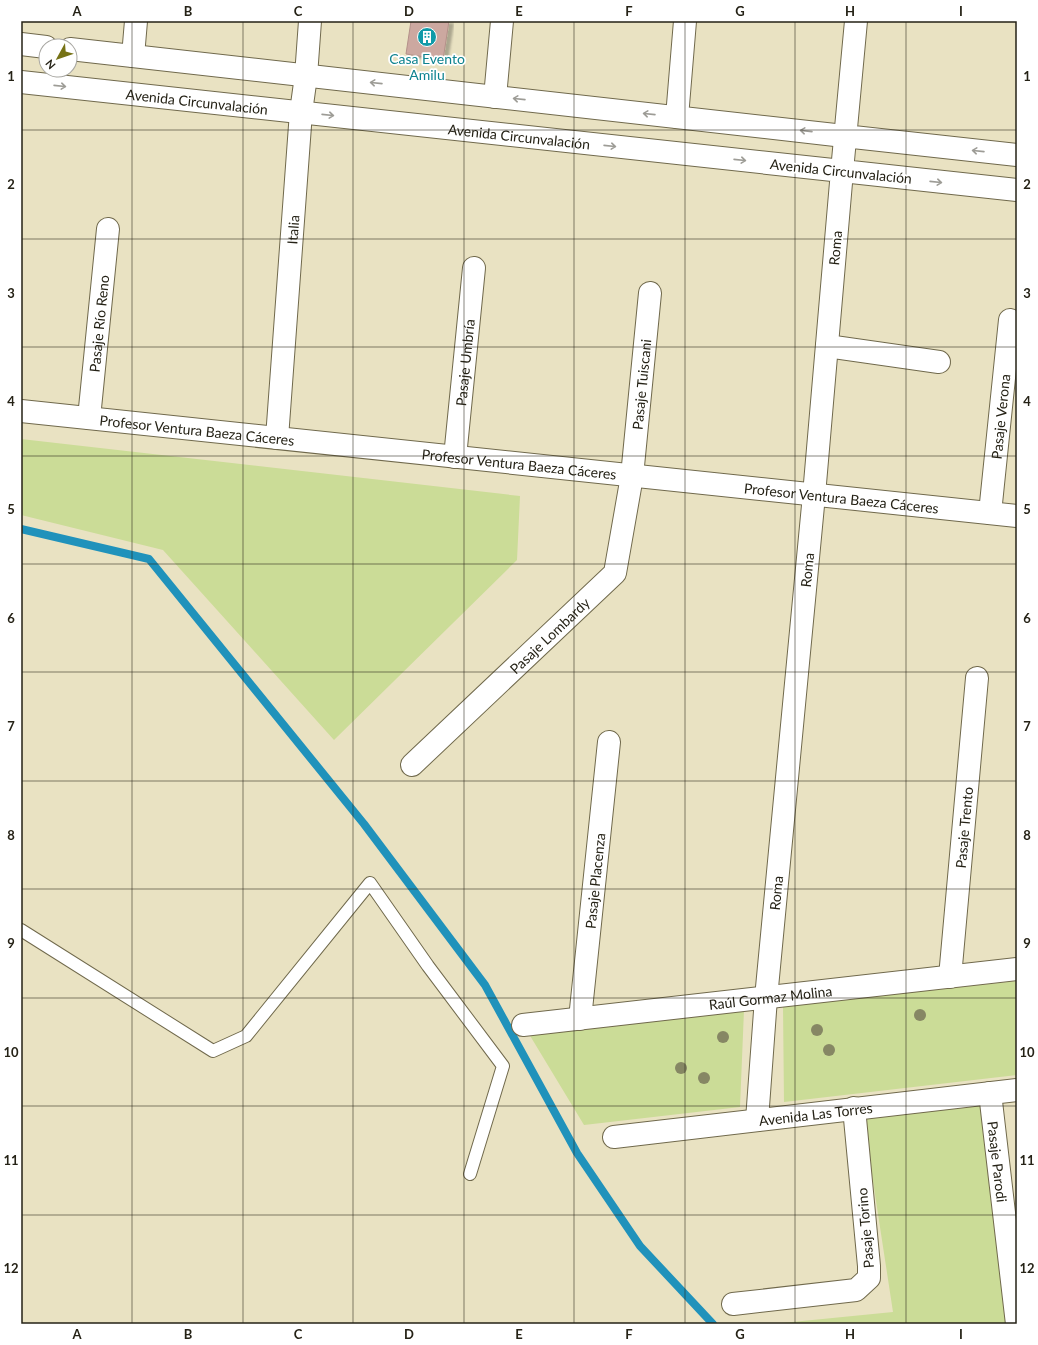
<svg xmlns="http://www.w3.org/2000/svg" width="1038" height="1345" font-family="Lato,sans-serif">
	<defs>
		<filter id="shadow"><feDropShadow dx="4.5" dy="2.5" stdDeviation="1" flood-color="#0004"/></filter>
	</defs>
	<rect width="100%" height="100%" fill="#e9e2c2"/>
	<path fill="#cbdc97" d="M21,439L520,496L517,560L334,740L163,550L21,515Z
		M1017,981V1075L784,1102L783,1006Z
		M744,1010L740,1107L584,1125L529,1034Z
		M985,1101L1009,1324H772L893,1312L863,1116Z"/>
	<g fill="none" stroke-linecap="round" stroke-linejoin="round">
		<path stroke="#2092bb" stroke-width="8" d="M21,529L149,559L364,824L485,985L577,1153L640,1246L713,1324"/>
	</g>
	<path fill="#cca8a0" stroke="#b39089" filter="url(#shadow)" d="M411,21H449L443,60L406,54Z"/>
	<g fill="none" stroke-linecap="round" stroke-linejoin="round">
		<g stroke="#70694c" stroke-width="14">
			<path id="service" d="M21,930L213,1051L246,1036L370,883L428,966L503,1066L470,1174"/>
		</g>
		<g stroke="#70694c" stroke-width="24">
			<g id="minor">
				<path d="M21,44L46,47"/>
				<path d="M70,49L844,136"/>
				<path d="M133,56L136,21"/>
				<path id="s1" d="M21,82L842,171L814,495L766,998L757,1120"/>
				<path d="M495,97L502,21"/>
				<path d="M677,117L685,21"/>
				<path d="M827,346L939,362"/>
				<path id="s2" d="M21,411L1017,516"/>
				<path id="s3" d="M89,418L108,229"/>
				<path id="s4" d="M277,438L301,112L306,76L310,21"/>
				<path id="s5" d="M455,457L474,268"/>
				<path id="s6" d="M990,513L1010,320"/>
				<path id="s7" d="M412,765L615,573L632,476L650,293"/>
				<path id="s8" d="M950,977L977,678"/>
				<path id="s9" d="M580,1019L609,742"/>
				<path id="s10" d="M523,1025L1017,969"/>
				<path id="s11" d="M990,1093L1017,1324"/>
				<path id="s12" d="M614,1137L1017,1090"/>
				<path d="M733,1304L856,1290L869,1278V1266L854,1108"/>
			</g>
		</g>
		<g stroke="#70694c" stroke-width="24">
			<path id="tertiary" d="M856,21L842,171L1017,190
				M844,136L1017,155"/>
		</g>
		<use href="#service" stroke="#fff" stroke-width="12"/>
		<use href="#minor" stroke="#fff" stroke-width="22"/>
		<use href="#tertiary" stroke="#fff" stroke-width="22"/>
	</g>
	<g fill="#868764">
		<circle cx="920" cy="1015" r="6"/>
		<circle cx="817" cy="1030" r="6"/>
		<circle cx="723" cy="1037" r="6"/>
		<circle cx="829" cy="1050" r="6"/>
		<circle cx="681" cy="1068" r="6"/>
		<circle cx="704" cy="1078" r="6"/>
	</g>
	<defs><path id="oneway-shaft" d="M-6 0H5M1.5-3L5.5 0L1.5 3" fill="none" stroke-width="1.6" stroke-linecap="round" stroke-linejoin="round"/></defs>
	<g stroke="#9d9c96">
		<use href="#oneway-shaft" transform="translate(376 83) rotate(-174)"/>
		<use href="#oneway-shaft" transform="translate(60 86) rotate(6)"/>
		<use href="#oneway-shaft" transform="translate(519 99) rotate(-174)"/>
		<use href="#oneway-shaft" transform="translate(649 114) rotate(-174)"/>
		<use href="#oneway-shaft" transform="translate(328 115) rotate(6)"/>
		<use href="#oneway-shaft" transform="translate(806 131) rotate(-174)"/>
		<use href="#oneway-shaft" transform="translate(610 146) rotate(6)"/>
		<use href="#oneway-shaft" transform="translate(978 151) rotate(-174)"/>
		<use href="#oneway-shaft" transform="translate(740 160) rotate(6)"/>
		<use href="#oneway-shaft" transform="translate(936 182) rotate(6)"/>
	</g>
	<path fill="none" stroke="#252216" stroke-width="1" stroke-opacity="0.55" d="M132,21V1324M243,21V1324M353,21V1324M464,21V1324M574,21V1324M685,21V1324M795,21V1324M906,21V1324M21,130H1017M21,239H1017M21,347H1017M21,456H1017M21,564H1017M21,672H1017M21,781H1017M21,889H1017M21,998H1017M21,1106H1017M21,1215H1017"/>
	<defs>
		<g id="building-disc" transform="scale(1)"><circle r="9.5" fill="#0f9aa8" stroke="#fff"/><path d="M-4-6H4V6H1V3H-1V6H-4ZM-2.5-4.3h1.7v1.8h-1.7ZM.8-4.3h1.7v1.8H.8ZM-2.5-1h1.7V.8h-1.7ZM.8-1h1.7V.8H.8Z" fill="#fff"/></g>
	</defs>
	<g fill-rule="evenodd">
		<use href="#building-disc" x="427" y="37"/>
	</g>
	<g text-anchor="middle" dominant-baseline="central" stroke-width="3.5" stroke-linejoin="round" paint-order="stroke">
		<g font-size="14" fill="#0d838f" stroke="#fff">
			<text x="427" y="58">Casa Evento<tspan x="427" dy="16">Amilu</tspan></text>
		</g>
		<g font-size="14" fill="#252216" stroke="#fff">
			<text stroke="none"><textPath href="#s1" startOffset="177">Avenida Circunvalación</textPath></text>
			<text stroke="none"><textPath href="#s1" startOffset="501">Avenida Circunvalación</textPath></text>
			<text transform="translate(841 171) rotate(6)">Avenida Circunvalación</text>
			<text stroke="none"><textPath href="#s4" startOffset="209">Italia</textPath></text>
			<text transform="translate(835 248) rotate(-85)">Roma</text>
			<text stroke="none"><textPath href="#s3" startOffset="95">Pasaje Río Reno</textPath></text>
			<text stroke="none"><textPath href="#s5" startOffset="95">Pasaje Umbría</textPath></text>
			<text stroke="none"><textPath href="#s7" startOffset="470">Pasaje Tuiscani</textPath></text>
			<text stroke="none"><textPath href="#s6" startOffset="97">Pasaje Verona</textPath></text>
			<text stroke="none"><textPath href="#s2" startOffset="177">Profesor Ventura Baeza Cáceres</textPath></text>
			<text stroke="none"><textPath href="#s2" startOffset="501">Profesor Ventura Baeza Cáceres</textPath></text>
			<text stroke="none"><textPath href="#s2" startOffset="825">Profesor Ventura Baeza Cáceres</textPath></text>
			<text transform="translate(807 570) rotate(-84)">Roma</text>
			<text stroke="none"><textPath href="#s7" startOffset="189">Pasaje Lombardy</textPath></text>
			<text stroke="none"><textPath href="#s8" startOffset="150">Pasaje Trento</textPath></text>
			<text stroke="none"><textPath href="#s9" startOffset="139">Pasaje Placenza</textPath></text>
			<text transform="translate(776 893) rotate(-84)">Roma</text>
			<text stroke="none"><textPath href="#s10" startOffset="249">Raúl Gormaz Molina</textPath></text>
			<text stroke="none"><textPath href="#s12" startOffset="203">Avenida Las Torres</textPath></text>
			<text stroke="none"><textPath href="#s11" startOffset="69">Pasaje Parodi</textPath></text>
			<text transform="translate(865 1228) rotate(-95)">Pasaje Torino</text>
		</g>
	</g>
	<rect width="1038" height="1345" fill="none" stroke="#ffffff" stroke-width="44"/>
	<g transform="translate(58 58) rotate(230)"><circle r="19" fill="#ffffff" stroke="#a8a7a2"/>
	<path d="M0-3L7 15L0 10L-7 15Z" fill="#767215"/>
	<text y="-6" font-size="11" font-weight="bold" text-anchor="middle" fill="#252216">N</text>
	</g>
	<rect x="22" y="22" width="994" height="1301" fill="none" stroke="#252216" stroke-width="1.5"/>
	<g font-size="13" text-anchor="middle" font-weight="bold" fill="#252216">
		<text x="77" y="16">A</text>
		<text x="188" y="16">B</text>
		<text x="298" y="16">C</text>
		<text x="409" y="16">D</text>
		<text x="519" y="16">E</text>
		<text x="629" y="16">F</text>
		<text x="740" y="16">G</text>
		<text x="850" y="16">H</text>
		<text x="961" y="16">I</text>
		<text x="11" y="81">1</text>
		<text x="1027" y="81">1</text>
		<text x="11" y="189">2</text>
		<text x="1027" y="189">2</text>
		<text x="11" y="298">3</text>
		<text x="1027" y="298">3</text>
		<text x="11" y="406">4</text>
		<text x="1027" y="406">4</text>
		<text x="11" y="514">5</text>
		<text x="1027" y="514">5</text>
		<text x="11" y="623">6</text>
		<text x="1027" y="623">6</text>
		<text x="11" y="731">7</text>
		<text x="1027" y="731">7</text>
		<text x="11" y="840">8</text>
		<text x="1027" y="840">8</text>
		<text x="11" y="948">9</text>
		<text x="1027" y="948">9</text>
		<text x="11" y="1057">10</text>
		<text x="1027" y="1057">10</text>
		<text x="11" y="1165">11</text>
		<text x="1027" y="1165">11</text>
		<text x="11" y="1273">12</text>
		<text x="1027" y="1273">12</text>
		<text x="77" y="1339">A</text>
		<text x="188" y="1339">B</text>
		<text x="298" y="1339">C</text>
		<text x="409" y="1339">D</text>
		<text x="519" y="1339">E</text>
		<text x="629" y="1339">F</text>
		<text x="740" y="1339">G</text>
		<text x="850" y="1339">H</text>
		<text x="961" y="1339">I</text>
	</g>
</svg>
